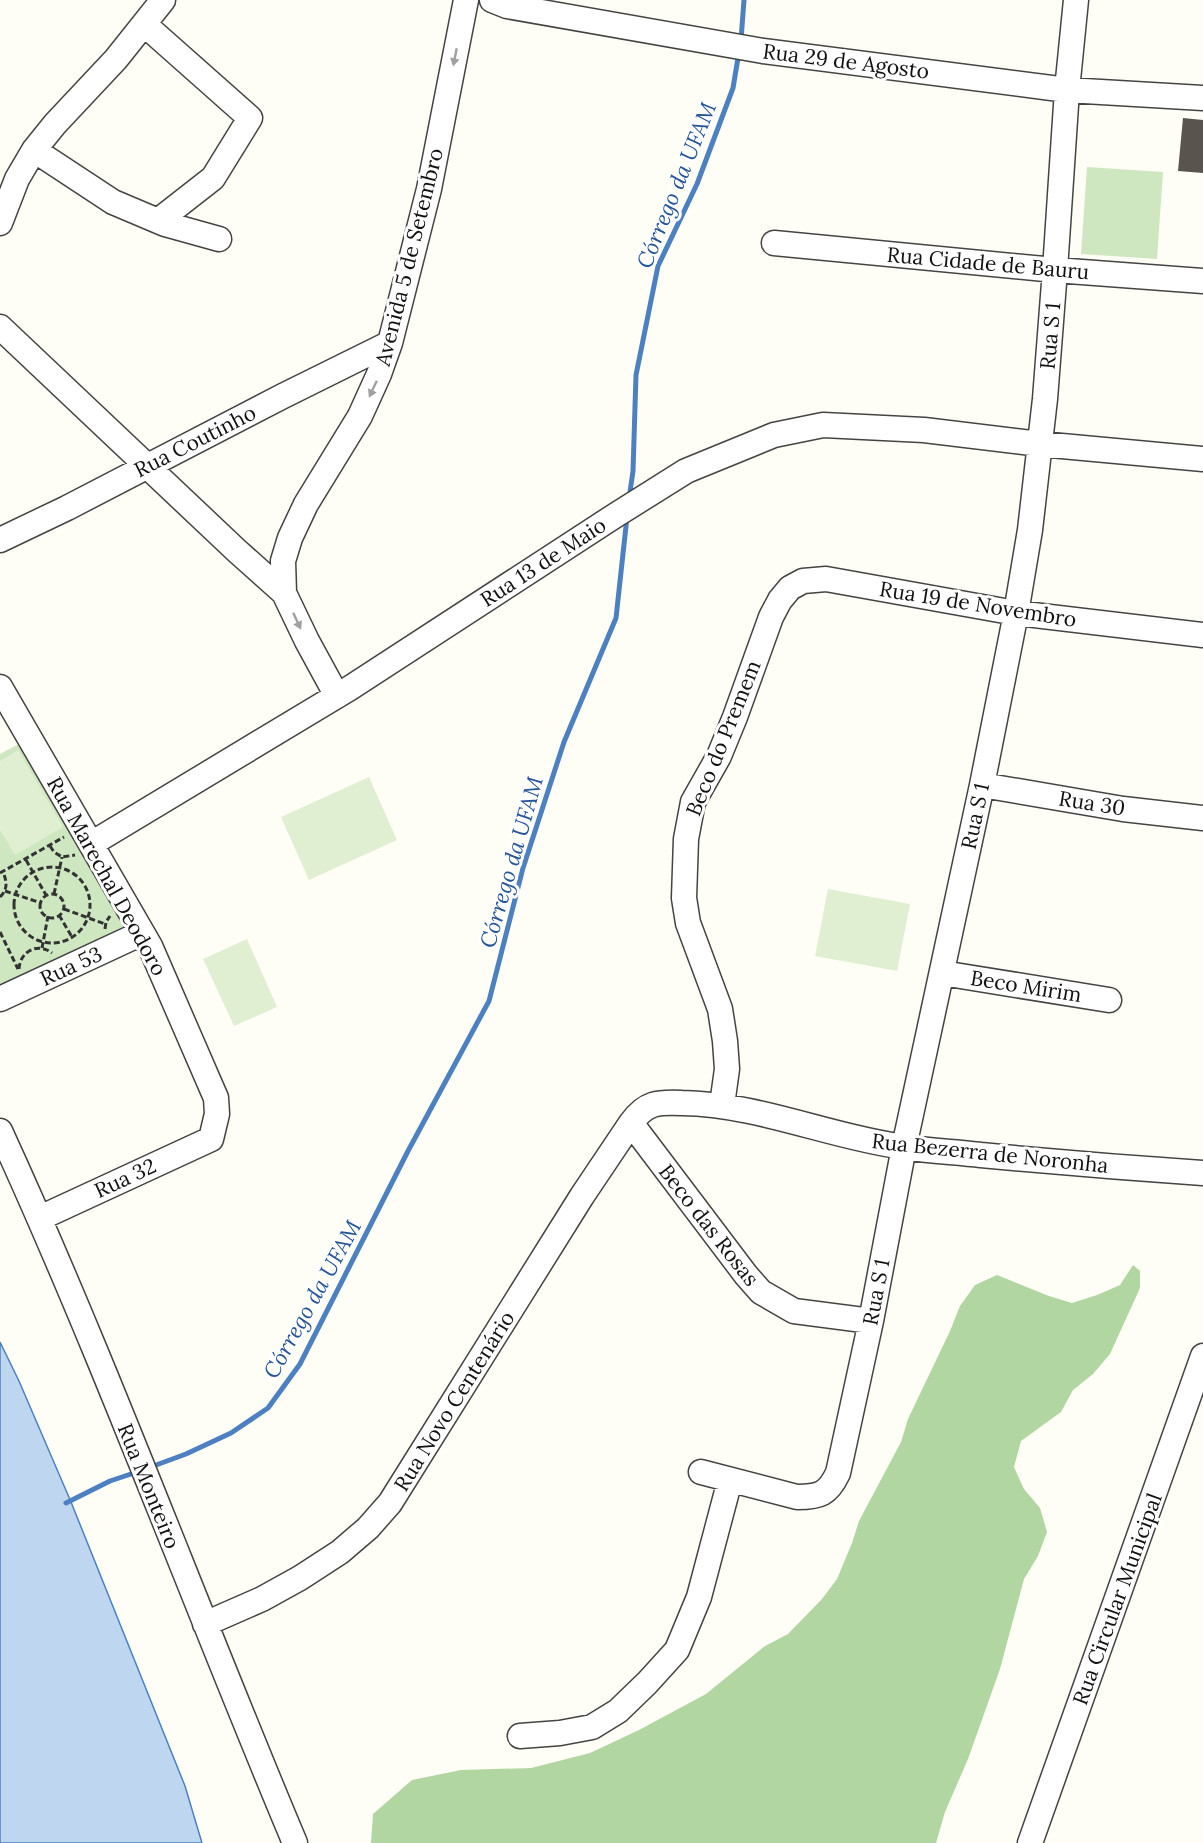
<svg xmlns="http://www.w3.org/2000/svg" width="1203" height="1843" font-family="Lora,serif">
	<rect width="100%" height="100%" fill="#fefef6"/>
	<path fill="#cfe7c1" d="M1087,167L1163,172L1157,259L1081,254Z
		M26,740L133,927L0,990V754Z"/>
	<path fill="#b1d6a2" d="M1133,1265L1140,1271V1288L1110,1354L1093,1374L1073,1390L1061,1412L1021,1441L1014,1467L1024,1489L1040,1508L1047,1532L1038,1556L1024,1579L1000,1669L968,1759L945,1812L936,1843H371L373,1814L412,1780L461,1770L531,1768L590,1753L639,1730L706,1694L765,1646L788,1634L822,1599L837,1579L852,1543L859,1521L901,1442L908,1419L950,1331L960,1306L975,1285L997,1275L1049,1296L1072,1303L1097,1295L1120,1285Z"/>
	<path fill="#e0efd2" d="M18,750L63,827L15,855L0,830V761Z
		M369,777L397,840L309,880L281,817Z
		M828,889L910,904L897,971L815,956Z
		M247,939L277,1007L234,1026L203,959Z"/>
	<path fill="#bfd6f1" stroke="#4d80c1" stroke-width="1.5" d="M0,1342L19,1381L71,1502L185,1786L202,1843H0Z"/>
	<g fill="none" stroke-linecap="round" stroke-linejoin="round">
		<path stroke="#4d80c1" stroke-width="5" d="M741,40L744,0
			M629,499L633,471L636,375L658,266L697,184L733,88L739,52
			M148,1468L186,1454L231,1433L268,1408L300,1364L408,1151L489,1001L523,868L564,742L616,618L627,517
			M66,1503L110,1481L137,1472"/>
	</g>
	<path fill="#59544e" d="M1183,118L1203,120V173L1178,171Z"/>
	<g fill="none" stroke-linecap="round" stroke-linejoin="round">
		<g stroke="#444" stroke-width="27">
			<path id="minor" d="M492,0L507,6L763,51L1067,90L1203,98
				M144,24L250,118L213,178L158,221
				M34,150L113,202L165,224L219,239
				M0,223L17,179L34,150L55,124L116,59L163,0
				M774,243L1055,270L1203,281
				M0,327L237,551L284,593
				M0,540L67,508L283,396L390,343
				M0,687L150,946L216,1098L217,1114L211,1139L40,1218
				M337,696L307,641L284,593L283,561L290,538L306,504L360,416L379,374L390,343L429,189L466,0
				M982,785L1123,809L1203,818
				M91,844L350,688L616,515L686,471L774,435L823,425L924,430L1040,444L1203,459
				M942,973L1109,1000
				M0,999L142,933
				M722,1105L727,1069L725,1041L720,1009L688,923L684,898L686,839L693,802L719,756L735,717L771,617L780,600L790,588L803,581L826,579L1016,613L1203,635
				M631,1123L746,1275L761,1292L794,1311L871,1321
				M0,1131C107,1364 195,1606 295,1843
				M701,1472L797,1497C820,1497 828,1494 838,1473L871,1321L904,1147L982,785L1016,613L1030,530L1045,399L1055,270L1067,90L1076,0
				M205,1624L262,1599L300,1578L340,1552L368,1528L390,1503L582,1196L631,1123C646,1102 658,1102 682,1103C758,1104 830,1137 904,1147C930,1151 956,1152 981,1155C1055,1162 1129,1168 1203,1173
				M520,1736L560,1733L592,1727L618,1711L647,1683L677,1650L699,1597L730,1480
				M1030,1843L1203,1356"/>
		</g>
		<path stroke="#333" stroke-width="3" stroke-dasharray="6 3" stroke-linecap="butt" d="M50,846L54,852L62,857L75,855
			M26,860L46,895
			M14 905a38 38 0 1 1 76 0a38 38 0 1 1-76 0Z
			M0,873L64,837
			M5,891L41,903
			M54,894L62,857
			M40 906a12 12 0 1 1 24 0a12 12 0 1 1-24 0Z
			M0,897C8,889 7,882 3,872
			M64,909L105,924
			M59,915L72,937
			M105,929L106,922L110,916
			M0,932L18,969
			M42,948L48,916
			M19,969C20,951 38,942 52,953"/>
		<use href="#minor" stroke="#fff" stroke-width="24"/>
	</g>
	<defs><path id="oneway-solid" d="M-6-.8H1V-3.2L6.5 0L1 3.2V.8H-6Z" transform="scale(1.5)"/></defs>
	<g fill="#a0a0a0">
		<use href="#oneway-solid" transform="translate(455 57) rotate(101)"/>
		<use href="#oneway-solid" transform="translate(373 389) rotate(115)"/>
		<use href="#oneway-solid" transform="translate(297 621) rotate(65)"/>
	</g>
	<g text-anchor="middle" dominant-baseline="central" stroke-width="6" stroke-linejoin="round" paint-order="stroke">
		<g font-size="21" fill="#111" stroke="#fff">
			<text transform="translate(846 61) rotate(7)">Rua 29 de Agosto</text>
			<text transform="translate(409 257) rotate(-76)">Avenida 5 de Setembro</text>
			<text transform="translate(988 263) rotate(5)">Rua Cidade de Bauru</text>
			<text transform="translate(1050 336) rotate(-85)">Rua S 1</text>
			<text transform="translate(195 441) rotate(-27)">Rua Coutinho</text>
			<text transform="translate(543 562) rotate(-33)">Rua 13 de Maio</text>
			<text transform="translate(978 604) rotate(9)">Rua 19 de Novembro</text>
			<text transform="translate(723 738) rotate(-68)">Beco do Premem</text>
			<text transform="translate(1092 803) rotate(9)">Rua 30</text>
			<text transform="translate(975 816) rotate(-78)">Rua S 1</text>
			<text transform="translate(107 876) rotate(61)">Rua Marechal Deodoro</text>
			<text transform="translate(71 966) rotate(-25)">Rua 53</text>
			<text transform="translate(1026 986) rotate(9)">Beco Mirim</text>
			<text transform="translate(990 1153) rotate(6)">Rua Bezerra de Noronha</text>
			<text transform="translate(125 1178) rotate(-25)">Rua 32</text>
			<text transform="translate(709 1225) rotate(52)">Beco das Rosas</text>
			<text transform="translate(876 1292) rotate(-79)">Rua S 1</text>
			<text transform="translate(454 1401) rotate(-58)">Rua Novo Centenário</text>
			<text transform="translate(149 1486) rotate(68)">Rua Monteiro</text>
			<text transform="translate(1117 1599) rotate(-70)">Rua Circular Municipal</text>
		</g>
		<g font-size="22" font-style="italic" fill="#255498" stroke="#fff">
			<text transform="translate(676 185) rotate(-68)">Córrego da UFAM</text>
			<text transform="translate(511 862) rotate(-74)">Córrego da UFAM</text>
			<text transform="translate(312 1299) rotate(-61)">Córrego da UFAM</text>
		</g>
	</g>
</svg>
